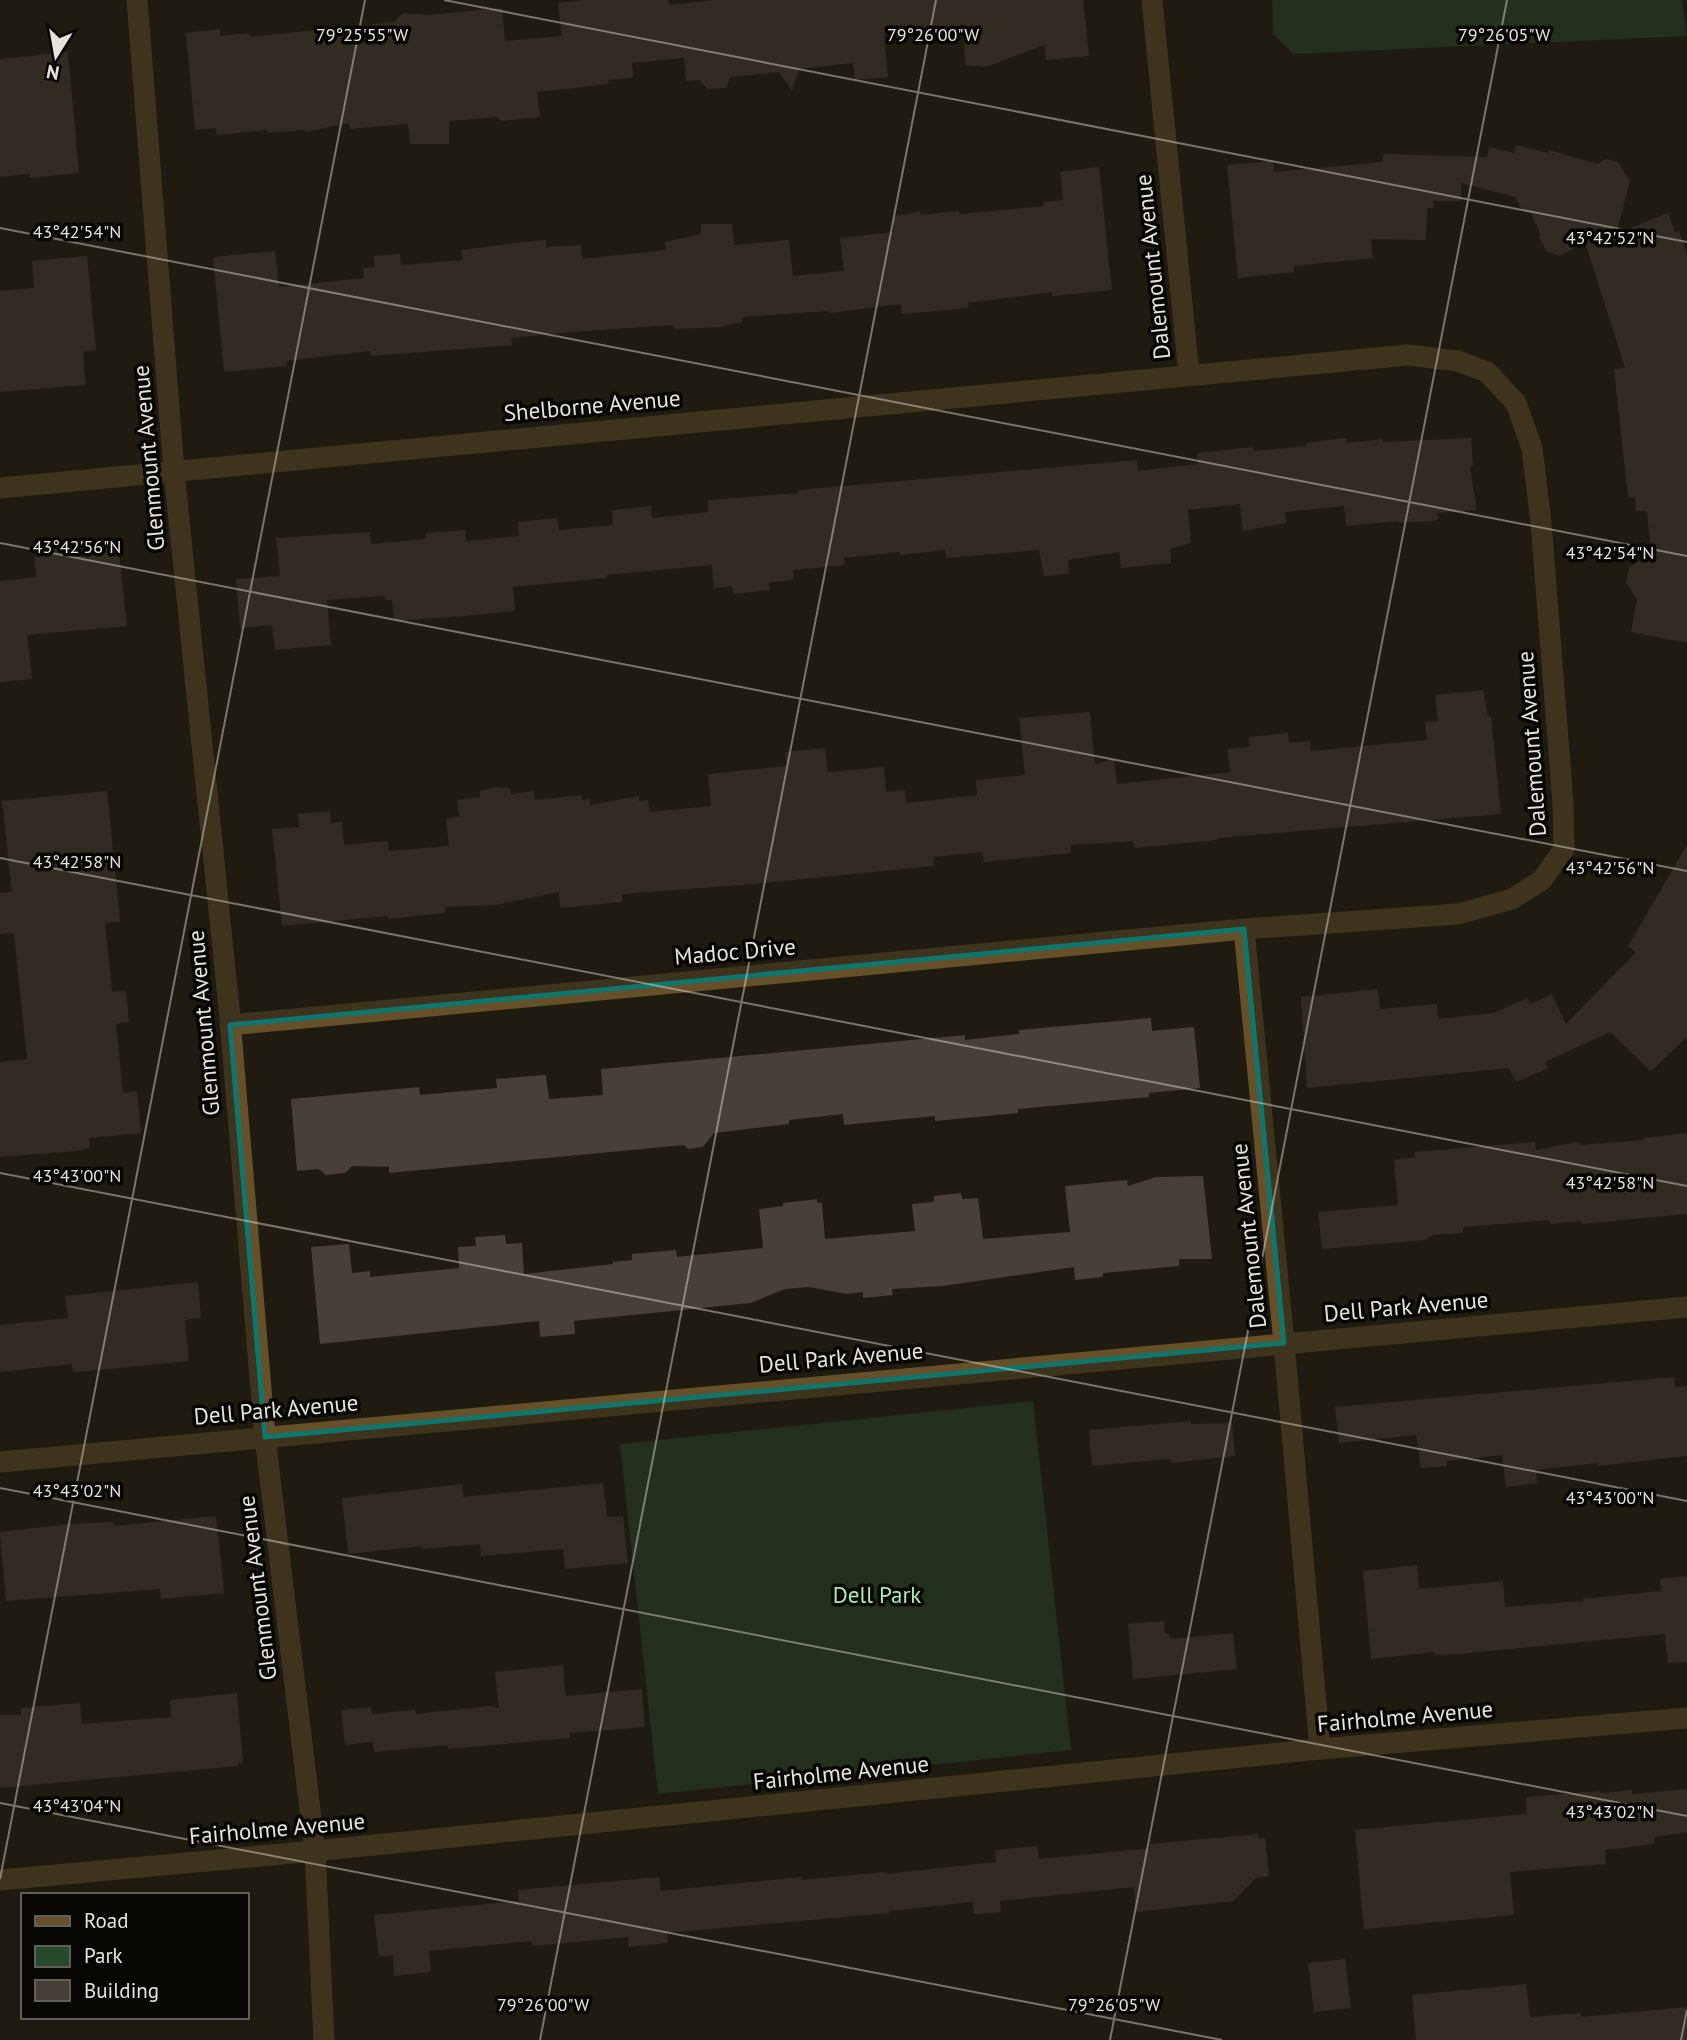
<svg xmlns="http://www.w3.org/2000/svg" width="1687" height="2040" font-family="'PT Sans',sans-serif">
	<rect width="100%" height="100%" fill="#1f1b10"/>
	<path fill="#274a2d" d="M1272,0H1682L1687,36L1293,54L1273,34Z
		M1033,1401L1071,1750L658,1794L620,1444Z"/>
	<path fill="#483f36" d="M584,0H668L669,5L715,0H1083L1089,56L1046,60L1044,45L986,67L966,65L962,26L884,33L888,77L855,80L853,63L799,69L792,91L779,72L730,77L726,88L707,89L700,80L686,81L684,58L632,63L633,78L608,80L609,84L537,92L540,117L501,121L497,117L449,121V144H410L408,124L350,129L349,123L305,132L304,130L268,133L267,130L217,135L216,128L195,130L186,33L220,29V36L249,33L250,37L394,22L403,13L428,15L502,8L505,41L562,36L558,3Z
		M68,52L79,173L30,178V174L0,177V59Z
		M1516,145L1548,153L1549,150L1598,164L1607,159L1618,162L1630,181L1616,234L1668,213L1675,232L1679,231L1687,255V643L1631,632L1637,600L1626,582L1629,568L1651,553L1647,511H1636L1635,497L1628,498L1614,369L1625,368L1585,242L1560,256L1547,252L1539,237L1540,233L1531,213L1523,211L1515,197L1461,183V201H1433V208H1427L1426,240L1371,239L1373,258L1294,266V272L1238,278L1227,165L1273,161L1274,172L1383,162V154L1487,157L1489,147L1514,153Z
		M1099,167L1112,290L1052,296V292L968,303L969,308L902,314L901,304L829,313V311L742,317V322L721,327L674,329L673,325L572,332L511,338L512,345L371,356L370,351L286,361L287,366L224,372L213,257L275,251L279,287L364,278L363,268L375,267L374,256L400,254L401,265L462,260L461,250L540,240H546V247L581,245L582,259L666,250L665,242L701,234V224H732L734,245L789,240L793,276L844,271L840,238L894,232L893,217L920,211V215L959,211L960,214L1044,206L1043,202L1063,200L1060,172Z
		M87,256L96,350L83,352L86,385L0,392V291L34,288L32,261Z
		M1346,438V443L1383,439V442L1471,438L1473,466L1470,467L1477,510L1437,513L1438,520L1432,521L1399,523V521L1346,526L1344,506L1285,512L1286,523L1243,531L1240,504L1188,510L1191,543L1170,549L1171,563L1121,568L1119,552L1068,560L1069,574L1044,576L1039,550L946,558L945,550L900,555L899,552L844,558L845,565L793,570L794,580L769,582L770,590L733,594L732,586L714,588L712,565L607,575V578L513,587L515,611L464,616L394,621L392,600H386L385,596L327,600L331,645L275,650L272,625L240,628L236,579L280,576L276,538L370,532L371,544L426,539V533L465,530L466,541L519,536L518,522L557,518L559,530L613,525L612,510L651,506L652,518L708,512V500L798,493V490L1137,460L1138,471L1198,464L1197,453L1253,447V451L1306,446L1305,443Z
		M118,541L127,626L27,635L32,679L0,682V581L36,577L34,548Z
		M1483,690L1488,717L1491,716L1501,814L1217,838V840L1134,848L1133,841L1071,845V853L984,862L982,852L933,857L934,866L754,884L622,894V902L560,908L559,892L496,905L445,907V913L388,919V916L282,926L272,829L299,827L298,814L330,811L331,823L342,822L344,845L388,841L389,851L449,846L446,819L459,816L457,800L480,797V791L496,787L510,788L511,794L534,791L535,800L582,795V800L590,799V805L639,796V801L648,800L650,812L711,806L708,774L787,766L785,752L825,748L828,772L884,767L886,792L905,790L906,803L977,795L976,780L1025,775L1019,718L1090,712L1095,764L1114,759L1117,784L1230,772L1227,749L1250,747L1249,737L1288,733L1289,743L1310,741L1311,751L1427,740L1425,722L1438,721L1435,695Z
		M107,791L120,922L105,923L112,992L126,991L129,1022L116,1024L123,1093L137,1091L141,1133L89,1138L90,1148L76,1151L0,1157V1062L27,1059L14,933L0,934V893L12,892L2,801Z
		M1687,845V1037L1651,1071L1610,1032L1545,1062L1548,1068L1516,1082L1509,1068L1307,1088L1301,997L1378,989L1380,1009L1437,1004L1438,1019L1494,1013L1527,998L1530,1004L1552,994L1566,1024L1636,952L1628,946Z
		M1151,1018L1152,1031L1194,1027L1200,1088L1149,1093V1097L1018,1109V1113L935,1121V1116L844,1125L843,1114L789,1120V1124L714,1133L703,1147L688,1149L684,1145L389,1173V1167L352,1166L345,1173L326,1175L319,1169L297,1171L291,1099L419,1087L420,1095L497,1088L496,1079L546,1075L549,1099L603,1095L601,1069L965,1035V1040L1019,1034V1030Z
		M1687,1133V1214L1581,1224V1221L1550,1224V1220L1463,1227V1233L1434,1235L1425,1240L1322,1249L1318,1212L1398,1205L1394,1160L1415,1157L1414,1152L1535,1142L1536,1150L1577,1142L1581,1145L1643,1140V1138Z
		M1203,1176L1212,1259H1179V1266L1103,1273V1277L1075,1280L1074,1267L943,1286L892,1289L893,1295L863,1298V1292L847,1294L809,1287L785,1289L750,1303L574,1321L575,1334L540,1337L539,1321L320,1344L311,1247L349,1244L352,1273L370,1271V1277L459,1268L458,1247L476,1246L475,1237L505,1235L506,1244L522,1243L524,1274L613,1264V1262L632,1260V1254L676,1250L677,1257L763,1248L759,1209L783,1206V1203L817,1199V1202L822,1203L825,1239L915,1231L912,1204L934,1202V1196L961,1193L962,1199L978,1198L983,1239L1070,1232L1065,1186L1127,1180L1128,1186L1156,1177Z
		M198,1282L201,1318L185,1320L189,1361L77,1372H73L72,1364L0,1372V1325L68,1318L65,1296Z
		M1674,1377L1675,1387L1687,1386V1456L1597,1466V1463L1536,1470L1537,1483L1506,1487L1502,1455L1447,1461V1466L1421,1468L1416,1435L1339,1443L1335,1407Z
		M1191,1421V1424L1232,1423L1235,1456L1171,1463V1459L1092,1466L1089,1430Z
		M603,1483L607,1517L623,1516L628,1563L565,1569L563,1549L481,1556L480,1544L423,1549L422,1546L348,1554L342,1498L462,1484L463,1497Z
		M216,1516L224,1593L161,1599L160,1589L6,1601L0,1532L71,1524L113,1522L114,1526Z
		M1417,1565L1419,1589L1503,1581L1505,1607L1583,1601V1599L1661,1591L1660,1579L1687,1576V1662L1668,1663L1665,1634L1459,1654L1435,1655L1434,1652L1371,1659L1363,1571Z
		M1164,1621L1165,1634H1169L1170,1639L1233,1633L1237,1669L1133,1679L1128,1624Z
		M563,1665L566,1696L642,1689L645,1727L570,1733V1738L448,1749V1745L374,1752L373,1742L345,1745L341,1710L371,1707L372,1714L415,1710L416,1714L490,1706L499,1708L495,1672Z
		M237,1693L243,1763H238V1766L0,1788V1715H21V1708L80,1703L82,1724L171,1717L170,1700Z
		M1687,1789V1832L1654,1837V1844L1605,1850L1606,1864L1510,1872L1514,1915L1364,1929L1355,1830L1527,1814L1526,1797L1600,1791V1793L1632,1790V1794Z
		M1258,1834L1259,1839L1265,1838L1269,1876L1256,1878L1233,1901L1136,1912L1134,1887L1000,1901L1001,1912L974,1914L973,1902L889,1911V1913L667,1933L668,1943L629,1947L628,1937L532,1946L531,1941L429,1951L431,1972L394,1976L393,1955L379,1957L374,1915L519,1901L518,1890L659,1877L661,1891L802,1877V1880L885,1872V1874L996,1862L995,1850L1037,1846L1039,1859L1150,1848V1844Z
		M1345,1959L1351,2008L1314,2012L1308,1963Z
		M1526,1984L1530,2017L1580,2013L1581,2017L1687,2007V2040H1416L1412,1995Z"/>
	<g fill="none" stroke-linecap="round" stroke-linejoin="round">
		<path stroke="#65502a" stroke-width="21" d="M137,0L174,471L229,1008L265,1437L315,1851L324,2040
			M1152,0L1189,375
			M0,488L1408,355L1458,361L1487,372L1516,403L1532,448L1541,522L1563,803L1564,849L1542,880L1512,899L1458,914L1244,929L230,1025
			M1244,929L1284,1343L1320,1749
			M0,1462L1687,1307
			M0,1880L315,1851L1320,1749L1687,1718"/>
	</g>
	<path d="M0 0H1687V2040H0ZM1244,929L1284,1343L265,1437L230,1025Z" fill="#1f1b10" fill-opacity=".55" fill-rule="evenodd"/>
	<path fill="none" stroke="#0f766e" stroke-width="5" stroke-linejoin="round" d="M1244,929L1284,1343L265,1437L230,1025Z"/>
	<path fill="none" stroke="#e7e4dd" stroke-width="2" stroke-opacity="0.45" d="M444,0L1687,242M0,228L1687,556M0,543L1687,871M0,858L1687,1186M0,1173L1687,1501M0,1488L1687,1816M0,1803L1222,2040M0,1879L365,0M540,2040L936,0M1110,2040L1507,0M1681,2040L1687,2010"/>
	<g text-anchor="middle" dominant-baseline="central" stroke-width="7" stroke-linejoin="round" paint-order="stroke">
		<g font-size="23" fill="#e7e4dd" stroke="#070603">
			<text transform="translate(1152 267) rotate(-96)">Dalemount Avenue</text>
			<text transform="translate(592 405) rotate(-5)">Shelborne Avenue</text>
			<text transform="translate(148 458) rotate(-95)">Glenmount Avenue</text>
			<text transform="translate(1531 744) rotate(-94)">Dalemount Avenue</text>
			<text transform="translate(735 951) rotate(-5)">Madoc Drive</text>
			<text transform="translate(203 1023) rotate(-95)">Glenmount Avenue</text>
			<text transform="translate(1248 1236) rotate(-96)">Dalemount Avenue</text>
			<text transform="translate(1406 1306) rotate(-5)">Dell Park Avenue</text>
			<text transform="translate(841 1357) rotate(-5)">Dell Park Avenue</text>
			<text transform="translate(276 1409) rotate(-5)">Dell Park Avenue</text>
			<text transform="translate(257 1588) rotate(-97)">Glenmount Avenue</text>
			<text transform="translate(1405 1716) rotate(-5)">Fairholme Avenue</text>
			<text transform="translate(841 1772) rotate(-6)">Fairholme Avenue</text>
			<text transform="translate(277 1828) rotate(-5)">Fairholme Avenue</text>
		</g>
		<g font-size="23" fill="#a9ebb1" stroke="#070603">
			<text x="877" y="1594">Dell Park</text>
		</g>
	</g>
	<g font-size="18" text-anchor="middle" fill="#e7e4dd" stroke="#070603" stroke-width="7" stroke-linejoin="round" paint-order="stroke">
		<text x="362" y="41">79°25'55"W</text>
		<text x="933" y="41">79°26'00"W</text>
		<text x="1504" y="41">79°26'05"W</text>
		<text x="77" y="238">43°42'54"N</text>
		<text x="1610" y="244">43°42'52"N</text>
		<text x="77" y="553">43°42'56"N</text>
		<text x="1610" y="559">43°42'54"N</text>
		<text x="77" y="868">43°42'58"N</text>
		<text x="1610" y="874">43°42'56"N</text>
		<text x="77" y="1182">43°43'00"N</text>
		<text x="1610" y="1189">43°42'58"N</text>
		<text x="77" y="1497">43°43'02"N</text>
		<text x="1610" y="1504">43°43'00"N</text>
		<text x="77" y="1812">43°43'04"N</text>
		<text x="1610" y="1818">43°43'02"N</text>
		<text x="543" y="2011">79°26'00"W</text>
		<text x="1114" y="2011">79°26'05"W</text>
	</g>
	<rect x="21" y="1893" width="228" height="126" fill="#070603" stroke="#615f5a" stroke-width="2"/>
	<rect x="35" y="1916" width="35" height="10" fill="#65502a" stroke="#615f5a" stroke-width="2"/>
	<text x="84" y="1928" font-size="21" fill="#e7e4dd">Road</text>
	<rect x="35" y="1946" width="35" height="21" fill="#274a2d" stroke="#615f5a" stroke-width="2"/>
	<text x="84" y="1963" font-size="21" fill="#e7e4dd">Park</text>
	<rect x="35" y="1980" width="35" height="21" fill="#483f36" stroke="#615f5a" stroke-width="2"/>
	<text x="84" y="1998" font-size="21" fill="#e7e4dd">Building</text>
	<g transform="translate(56 56) rotate(191)" stroke="#070603" stroke-width="5" paint-order="stroke">
	<path d="M0-5L12 26L0 18L-12 26Z" fill="#e7e4dd"/>
	<text y="-10" font-size="19" font-weight="bold" text-anchor="middle" fill="#e7e4dd">N</text>
	</g>
</svg>
